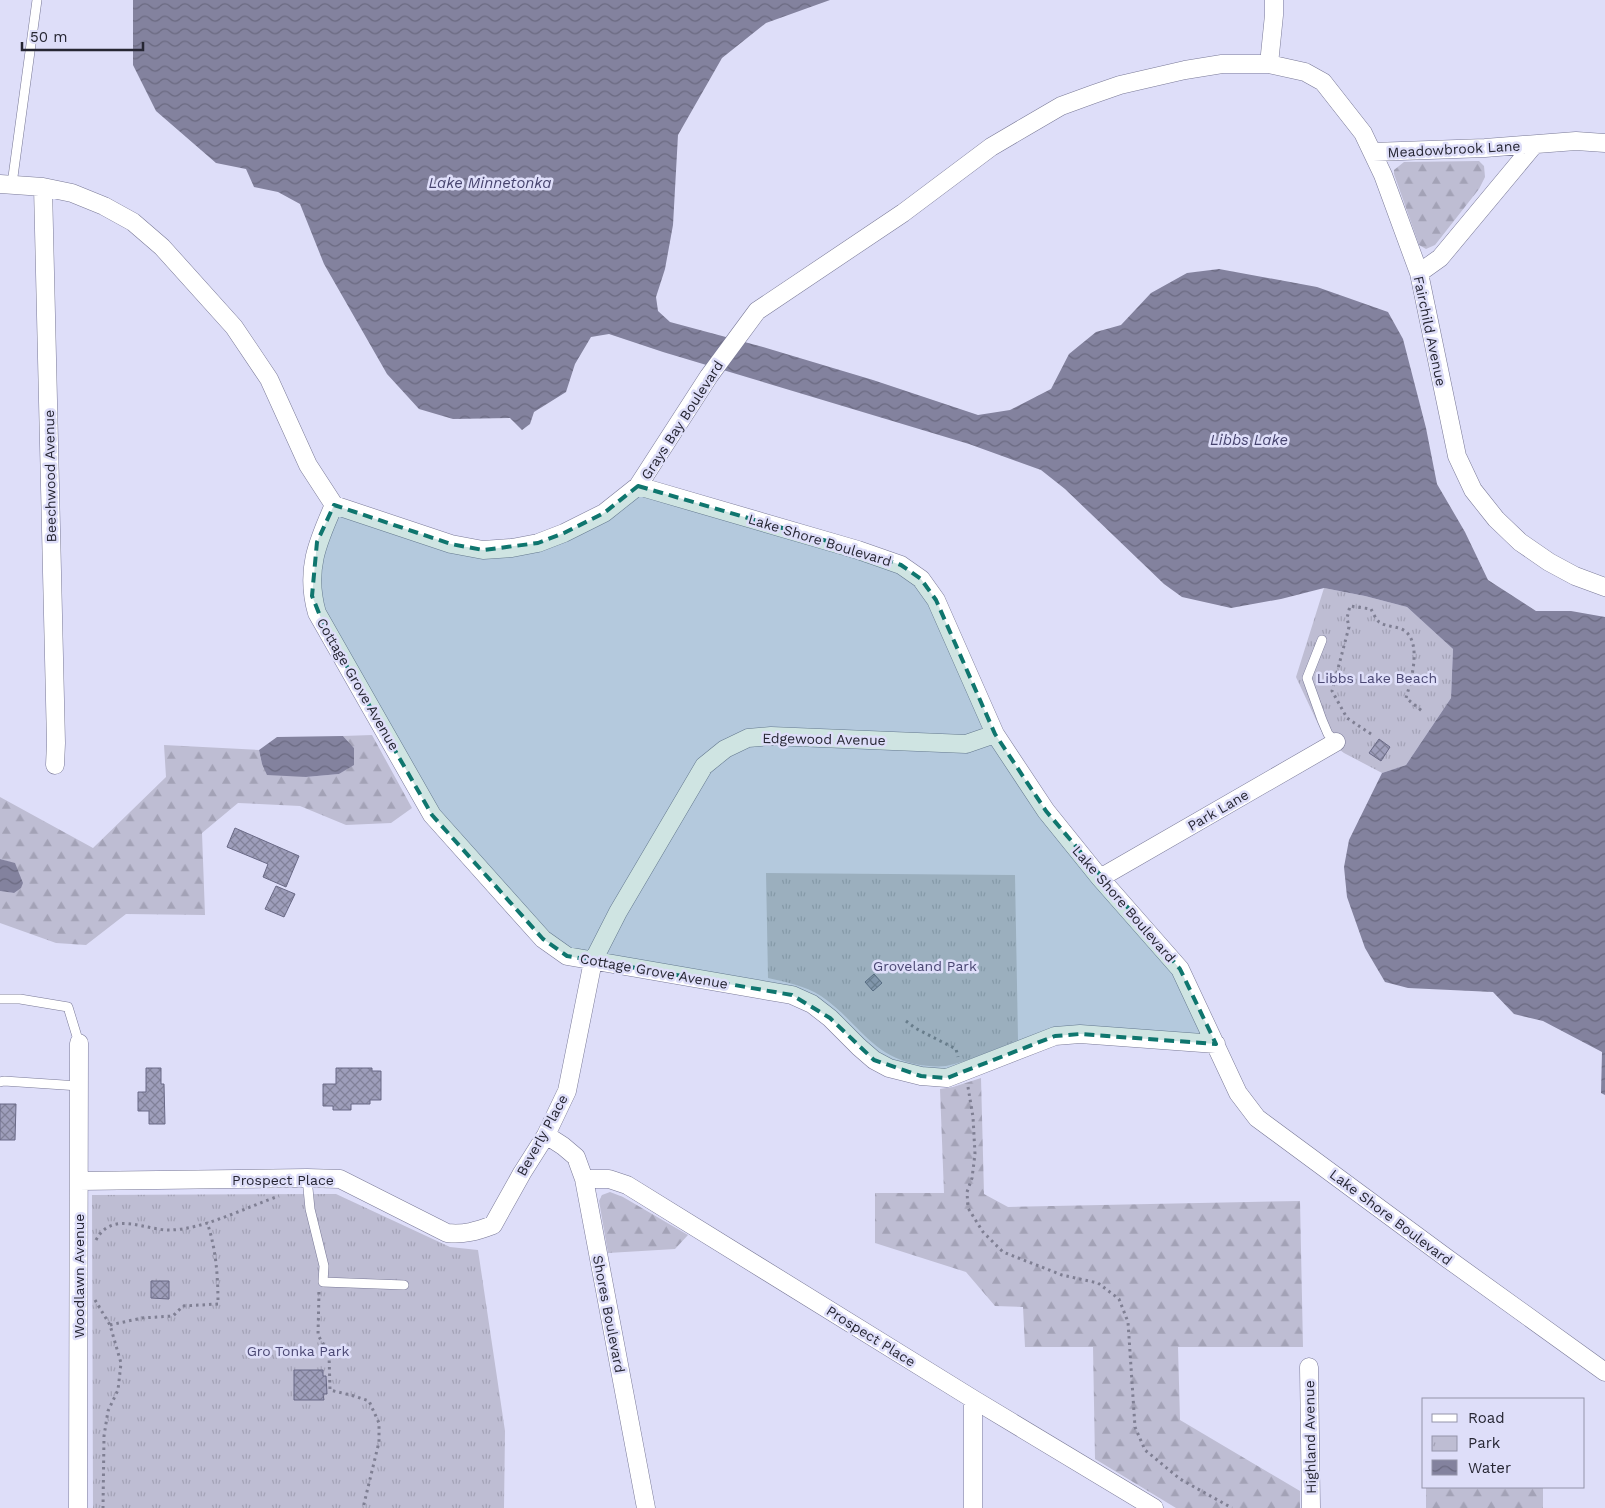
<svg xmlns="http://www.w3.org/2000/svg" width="1605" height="1508" font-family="'Work Sans',sans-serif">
	<defs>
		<pattern id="forest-firs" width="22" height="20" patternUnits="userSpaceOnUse" patternTransform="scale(1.25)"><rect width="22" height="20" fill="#bebdd3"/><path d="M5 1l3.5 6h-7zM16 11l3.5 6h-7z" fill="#a3a2b6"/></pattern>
		<pattern id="park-tufts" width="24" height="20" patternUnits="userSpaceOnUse" patternTransform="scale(1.25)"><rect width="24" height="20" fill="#bebdd3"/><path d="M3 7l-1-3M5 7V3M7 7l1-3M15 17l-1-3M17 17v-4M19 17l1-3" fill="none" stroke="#a3a2b6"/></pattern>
		<pattern id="water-waves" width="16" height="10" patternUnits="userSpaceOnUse" patternTransform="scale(1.25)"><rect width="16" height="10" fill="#83829e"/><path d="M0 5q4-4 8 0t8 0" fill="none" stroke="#6b6a81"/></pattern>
		<pattern id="building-cross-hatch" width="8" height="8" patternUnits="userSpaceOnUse" patternTransform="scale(1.25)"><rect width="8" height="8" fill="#9e9ebb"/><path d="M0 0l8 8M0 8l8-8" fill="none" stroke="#818199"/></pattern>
	</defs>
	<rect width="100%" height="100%" fill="#dedef9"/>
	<path fill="url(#forest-firs)" d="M1479,161L1484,166L1485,177L1479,189L1435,245L1426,249L1419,245L1394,174V170L1404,162Z
		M372,735L412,808L391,823L346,825L300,806L238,803L202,833L205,915L126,914L86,945L56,943L0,923V891L14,893L15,864L0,859V797L93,848L166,777L164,745L259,750L262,764L306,777L339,774L354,764V748L343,736Z
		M981,1078L984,1194L1008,1207L1300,1201L1303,1347H1178L1180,1420L1300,1491V1508H1176L1095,1459L1093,1347H1025L1023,1307L995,1306L966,1272L875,1243V1193H944L940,1089L953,1087Z
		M610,1192L623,1197L688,1235L675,1249L608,1253L599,1201L602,1195Z
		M1426,1487H1543V1508H1426Z"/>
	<path fill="url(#park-tufts)" d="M1324,588L1365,596L1407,607L1453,649L1451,698L1406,765L1382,773L1344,753L1325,739L1296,677Z
		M766,873L1015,875L1018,1040C995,1049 971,1061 946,1066C938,1067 928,1066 920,1065C871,1057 858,1021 821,996C806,986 785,982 768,978Z
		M336,1194L450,1247L478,1250L505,1431L504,1508H93L92,1195Z"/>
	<path fill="url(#water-waves)" d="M133,0H830L766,23L722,58L678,135L673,225L665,269L656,297L658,311L670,322L763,347L873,380L978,415L1010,410L1051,389L1069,354L1096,332L1121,325L1151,293L1187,273L1219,269L1317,287L1388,312L1403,339L1426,428L1437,484L1465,532L1488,580L1536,611H1571L1605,617V1095L1601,1093L1602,1052L1543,1021L1514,1014L1493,992L1408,988L1385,982L1365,948L1347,897L1344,867L1349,840L1382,773L1406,765L1451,698L1453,649L1407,607L1365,596L1324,588L1281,599L1231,608L1182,597L1164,584L1065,489L1041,470L969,444L663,352L609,334L591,337L575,364L566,392L534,412L530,424L522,430L510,418L453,419L419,409L387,374L324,264L300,204L278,192L254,187L246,169L216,163L156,111L133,65Z
		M343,736L354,748V765L339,774L306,777L267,775L262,764L259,750L277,737Z
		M0,859L15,863L23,883L21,888L14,893L0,891Z"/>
	<path fill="url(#building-cross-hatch)" stroke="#696986" d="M1379,739L1390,747L1381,761L1369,753Z
		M235,828L299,856L286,887L263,877L268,864L227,847Z
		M276,886L295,894L284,917L265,909Z
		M874,974L882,983L873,991L865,982Z
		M146,1068H161V1084H164L165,1124H149V1111H138V1092H146Z
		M336,1068H372V1071H381V1100H370V1104H351V1110H333V1106H323V1084H336Z
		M0,1104H16L15,1140H0Z
		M151,1281H169V1299L151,1298Z
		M294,1370H323V1376H326L327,1394H323L324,1400H294Z"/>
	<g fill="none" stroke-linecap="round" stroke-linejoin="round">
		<g stroke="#797997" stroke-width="10">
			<path id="service" d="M12,184L37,0
				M1322,640L1307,678L1322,720L1328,734L1336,742
				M0,999H20L68,1007L79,1043
				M0,1082L4,1081L79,1086
				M307,1178L310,1209L324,1266L323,1282L404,1285"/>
		</g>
		<g stroke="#797997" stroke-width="19">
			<path id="minor" d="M1269,64L1274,15V0
				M1373,152L1485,148L1576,141L1605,143
				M0,184L43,187L72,193L104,206L133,222L162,247L234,327L269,379L308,465L334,505L451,544L483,550L512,548L538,543L564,533L604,513L638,486L709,376L757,311L903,213L991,147L1025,127L1061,106L1094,94L1120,85L1185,70L1222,64H1269L1305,72L1323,82L1363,133L1383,175L1419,273L1457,456L1473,490L1496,519L1520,542L1549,562L1575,576L1605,587
				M43,187L56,743L55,765
				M1419,273L1440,258L1534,145
				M638,486L858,550L901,565L921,579L936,600L995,734L1046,811L1100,878L1180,969L1238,1093L1257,1118L1448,1259L1605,1372
				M334,505C317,543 305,571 317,613L432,815L543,939L567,956L792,995L812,1004L830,1018L859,1047L874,1060L889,1068L921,1076L947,1078L1055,1036L1080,1034L1216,1044
				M1100,878L1336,742
				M546,1135L563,1146L576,1157L584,1179L646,1508
				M584,1179H609L627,1185L973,1399L1154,1508
				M79,1181L307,1178L340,1179L447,1233C464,1235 477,1231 493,1225L522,1173L546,1135L567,1091L593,961L618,912L704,766L725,749L748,738L771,736L966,744L995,734
				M1309,1367L1311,1508
				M78,1508L79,1043
				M973,1508V1399"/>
		</g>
		<path stroke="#7f7f93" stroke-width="3" stroke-dasharray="2.5 4" stroke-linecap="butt" d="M1371,734L1347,718L1332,691L1349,627L1347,618L1350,606L1371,609C1373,613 1376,619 1379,622C1386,627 1398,626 1405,631C1422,644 1411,681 1406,698L1422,711
			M906,1021L915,1028L956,1049L958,1057
			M968,1087L973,1117L975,1154L972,1178L967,1192L968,1208L983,1232L1003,1252L1062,1275L1098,1283L1119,1299L1128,1322L1135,1427L1145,1450L1180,1479L1232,1508
			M96,1240C112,1210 144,1230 169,1230C202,1230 247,1207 279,1196
			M319,1292L318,1335L329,1354L330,1390L354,1396L369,1401L379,1423V1442L363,1508
			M95,1300L110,1325L121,1363L118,1390L108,1411L104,1436L103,1508
			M110,1325L142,1318L173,1316L183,1306L218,1304C218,1275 216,1249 207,1222"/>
		<use href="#service" stroke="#fff" stroke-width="9"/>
		<use href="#minor" stroke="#fff" stroke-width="18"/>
	</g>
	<path fill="#0f766e" fill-opacity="0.2" stroke="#0f766e" stroke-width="4" stroke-dasharray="10 6" stroke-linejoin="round" d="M638,486L858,550L901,565L921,579L936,600L995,734L1046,811L1180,969L1216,1044L1080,1034L1055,1036L947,1078L921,1076L874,1060L830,1018L792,995L567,956L543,939L432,815L325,628L312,596L317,542L334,505L451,544L483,550L538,543L564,533L604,513Z"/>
	<g text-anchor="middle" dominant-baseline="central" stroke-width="5" stroke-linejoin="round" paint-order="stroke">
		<g font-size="14" fill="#262633" stroke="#dedef9">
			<text transform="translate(1454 149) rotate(-3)">Meadowbrook Lane</text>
			<text transform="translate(1430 331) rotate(78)">Fairchild Avenue</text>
			<text transform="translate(682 420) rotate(-57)">Grays Bay Boulevard</text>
			<text transform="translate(50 476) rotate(-91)">Beechwood Avenue</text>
			<text transform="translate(820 540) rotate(17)">Lake Shore Boulevard</text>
			<text transform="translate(358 684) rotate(60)">Cottage Grove Avenue</text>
			<text transform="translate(824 739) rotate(1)">Edgewood Avenue</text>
			<text transform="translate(1218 810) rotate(-30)">Park Lane</text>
			<text transform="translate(1124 904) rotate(49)">Lake Shore Boulevard</text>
			<text transform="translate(654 971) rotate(10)">Cottage Grove Avenue</text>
			<text transform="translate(542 1135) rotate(-61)">Beverly Place</text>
			<text x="283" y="1180">Prospect Place</text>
			<text transform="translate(1391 1217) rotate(37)">Lake Shore Boulevard</text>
			<text transform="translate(79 1276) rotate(-90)">Woodlawn Avenue</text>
			<text transform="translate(609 1314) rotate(79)">Shores Boulevard</text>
			<text transform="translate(871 1336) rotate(32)">Prospect Place</text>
			<text transform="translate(1310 1437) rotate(-91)">Highland Avenue</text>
		</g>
		<g font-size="14" fill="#4a4773" stroke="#dedef9">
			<text x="1377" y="678">Libbs Lake Beach</text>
			<text x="925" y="966">Groveland Park</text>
			<text x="298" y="1351">Gro Tonka Park</text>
		</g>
		<g font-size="15" font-style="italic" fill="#46436e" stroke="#dedef9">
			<text x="490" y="183">Lake Minnetonka</text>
			<text x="1249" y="440">Libbs Lake</text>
		</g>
	</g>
	<rect x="1422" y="1398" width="162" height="90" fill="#dedef9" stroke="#9494aa"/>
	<rect x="1432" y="1414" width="25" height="8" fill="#ffffff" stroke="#9494aa"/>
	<text x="1468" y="1423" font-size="15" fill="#262633">Road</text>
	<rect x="1432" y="1436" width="25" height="15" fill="url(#park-tufts)" stroke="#9494aa"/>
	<text x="1468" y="1448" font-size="15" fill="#262633">Park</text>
	<rect x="1432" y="1460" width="25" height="15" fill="url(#water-waves)" stroke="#9494aa"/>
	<text x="1468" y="1473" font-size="15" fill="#262633">Water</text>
	<path d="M22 42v8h121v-8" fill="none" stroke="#262633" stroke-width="2.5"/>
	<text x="30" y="42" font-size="15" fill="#262633" stroke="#dedef9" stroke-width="4" paint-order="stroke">50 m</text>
</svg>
